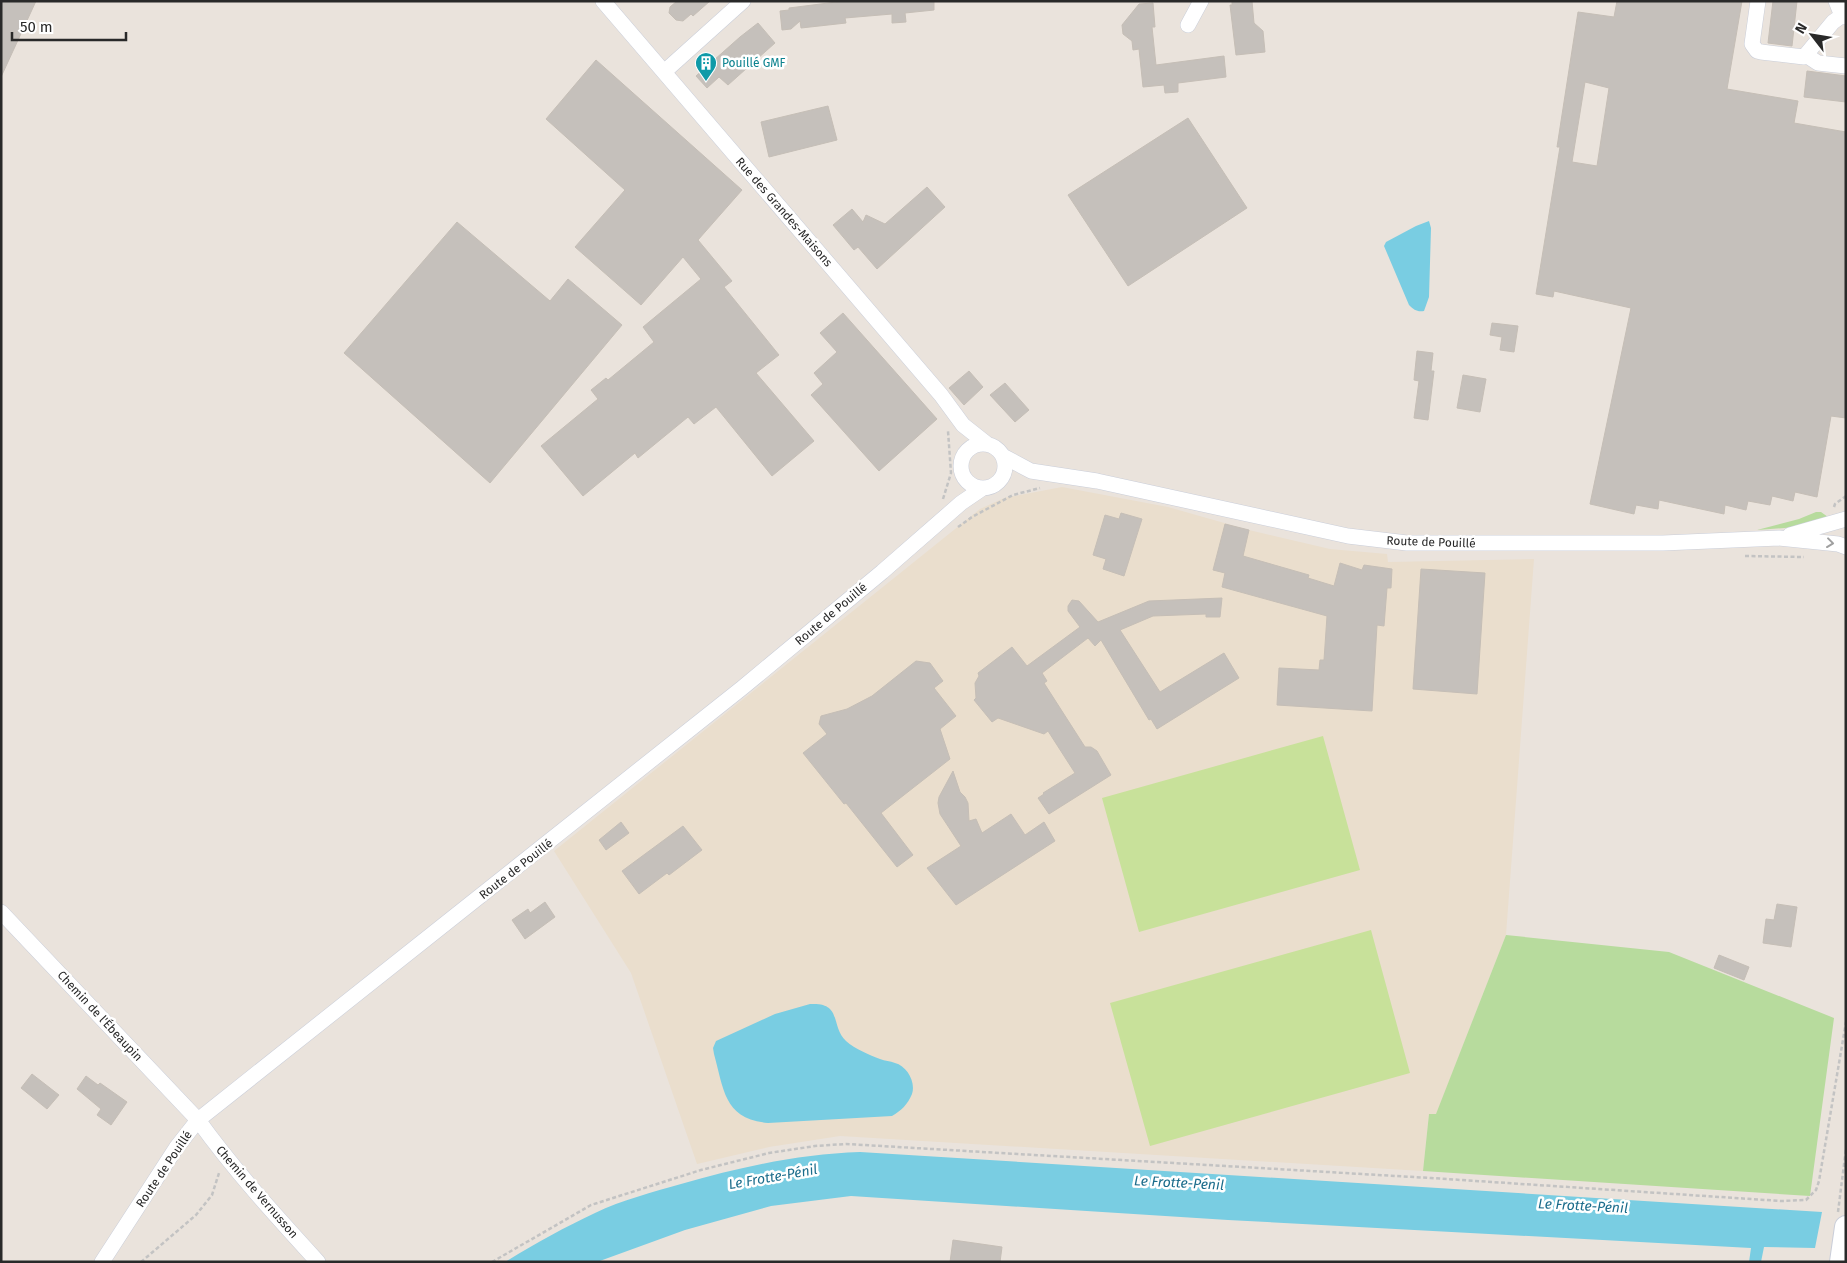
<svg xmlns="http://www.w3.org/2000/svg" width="1847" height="1263" font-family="'Fira Sans',sans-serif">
	<rect width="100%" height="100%" fill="#eae3dc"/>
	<path fill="#eadecd" d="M1062,487L1168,507L1249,530L1330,549L1387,554L1388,562L1534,559L1506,935L1436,1115L1429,1114L1423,1171L840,1136L769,1147L697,1164L631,973L554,851L980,509L1004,498Z"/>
	<path fill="#b7db9d" d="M1816,512H1821L1828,517L1797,527L1757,530L1799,519Z
		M1506,935L1669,952L1834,1018L1810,1196L1423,1171L1429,1114H1436Z"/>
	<path fill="#c8e19a" d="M1323,736L1360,870L1139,932L1102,798Z
		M1371,930L1410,1073L1150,1146L1110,1003Z"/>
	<path fill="#79cde2" d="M1429,221L1431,228L1429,297L1424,311C1417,312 1414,310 1409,305L1384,246L1386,242L1416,226Z
		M810,1004C843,1002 830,1026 846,1041C855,1049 870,1055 880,1059C885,1061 890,1061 895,1063C907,1066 916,1082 912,1094C908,1104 901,1111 892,1116L768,1123C724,1119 724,1090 714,1054L713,1048L716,1041L775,1014Z
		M860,1152L1822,1212L1815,1248L1764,1247L1761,1262H1749L1751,1248L1228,1220L851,1196L771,1206L685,1230L597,1262H505C534,1244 565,1227 595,1213C622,1200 653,1192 681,1184C740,1167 799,1154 860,1152Z"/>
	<path fill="#c5c0bb" stroke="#c5beb6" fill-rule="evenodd" d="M1,1H36L1,77Z
		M677,1H710L693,16L691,14L683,21L676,20L669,13L670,7Z
		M844,1H934V10L905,13L906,22L892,23V14L845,18L846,23L801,28L800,21L791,29L782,30L780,11L789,10V8Z
		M1232,1H1252L1254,23L1263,31L1265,52L1236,55L1230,5H1232Z
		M1617,1H1742L1727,89L1798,101L1794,123L1846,132V418L1831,416L1817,497L1795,492L1793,501L1772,496L1770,505L1748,501L1746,510L1725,505L1724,514L1659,500L1658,509L1636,505L1634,514L1590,504L1631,308L1554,291L1553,297L1536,294L1560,147H1557L1578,12L1614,17ZM1585,82L1609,88L1597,166L1572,162Z
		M1773,1H1797L1792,46L1768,43Z
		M1153,3L1155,27H1152L1156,65L1224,56L1226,77L1178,83V92L1165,93L1164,85L1143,87L1139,49L1133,50L1132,41L1123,34L1122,25L1139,4Z
		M758,23L775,43L728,85L719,77L707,88L696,76L740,37Z
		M596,60L742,190L698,240L732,281L724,287L779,355L756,373L814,441L772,476L716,407L694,424L688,417L638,458L635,453L583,496L541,446L598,399L591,390L606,378L608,380L654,342L643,327L701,279L683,257L641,305L575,247L625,190L546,119Z
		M1807,71L1846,76V102L1804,97Z
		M828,106L837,140L769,157L761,122Z
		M1188,118L1247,208L1128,286L1068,195Z
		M927,187L945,207L877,269L858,247L854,250L833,225L852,209L863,222L866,215L885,224Z
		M457,222L550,301L568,279L622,325L490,483L344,353Z
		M843,313L937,419L879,471L811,395L823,384L814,373L837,352L820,333Z
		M1492,323L1518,326L1514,352L1500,350L1502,337L1490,335Z
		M1417,351L1433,353L1431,371H1434L1428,420L1414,418L1419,381L1414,380Z
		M969,371L983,387L964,405L949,388Z
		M1463,375L1486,379L1480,412L1457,408Z
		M1005,383L1029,410L1015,422L990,395Z
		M1121,513L1142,519L1124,576L1103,569L1106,559L1093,555L1105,515L1119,519Z
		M1225,524L1249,530L1243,556L1309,575L1308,578L1334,586L1340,563L1362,570L1364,565L1392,569L1391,588H1387L1384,626L1377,625L1372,711L1277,705L1279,668L1319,670L1320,660H1324L1327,616L1222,587L1225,573L1213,570Z
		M1421,569L1485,573L1477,694L1413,689Z
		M1222,598L1220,617H1206V614L1153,616L1120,630L1160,692L1224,653L1239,678L1157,729L1151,719L1149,720L1101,640L1095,646L1088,638L1042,673L1047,681L1044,683L1085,747H1091L1097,751L1111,775L1049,814L1038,798L1044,794L1043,793L1075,773L1048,731L1044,734L998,718L992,722L974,700L976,698L975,683L979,676L978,673L1012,647L1027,666L1080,627L1068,611V606L1072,600L1079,601L1098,622L1149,601Z
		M916,661L930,663L943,681L934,688L956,716L940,729L950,759L881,813L913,855L897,867L846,803L844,804L803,753L827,734L819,724L821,716L847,709L872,696Z
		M953,771L960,792L965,797L968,803L969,821L976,819L982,833L1011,814L1025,835L1044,822L1055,841L956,905L927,868L961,846L940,814L938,803L939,797Z
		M621,822L629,833L606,850L599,840Z
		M683,826L702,850L669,875L667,873L639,894L622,871Z
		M545,902L555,917L525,939L512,920L528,909L530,913Z
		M1777,904L1797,907L1791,947L1763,943L1766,919L1774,920Z
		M1719,955L1749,967L1744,980L1714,968Z
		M32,1074L59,1095L47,1109L21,1088Z
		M86,1076L98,1085L100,1083L127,1102L111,1125L97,1115L101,1109L77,1089Z
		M953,1240L1002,1247L1000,1262H950Z"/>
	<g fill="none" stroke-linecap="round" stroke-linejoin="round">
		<g stroke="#caced9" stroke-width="16">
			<path id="street" d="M603,1L941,395L963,425L987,444
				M1758,1L1752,44L1757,51L1761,52L1804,57L1833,22L1843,15
				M1836,1L1840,11L1846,17
				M1188,25L1201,1
				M1806,55L1818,63L1846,66
				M664,72L743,1
				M961 466a22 22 0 1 1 44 0a22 22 0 1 1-44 0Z
				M1003,456L1031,471L1097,481L1348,536L1407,543H1663L1779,538L1838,544L1846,547
				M1790,535L1846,519
				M1,912L198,1120C234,1170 276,1216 318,1262
				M102,1262L176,1148L198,1120L742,688L882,572L961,503L983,488"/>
		</g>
		<g stroke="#caced9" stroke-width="24">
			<path id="secondary" d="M1841,1262L1846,1227"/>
		</g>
		<path stroke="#c3c3c3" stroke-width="2.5" stroke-dasharray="4 2.5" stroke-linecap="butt" d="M943,499L951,473L948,431
			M1834,507L1835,504L1846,496
			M958,527L972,517L1013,495L1040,488
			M1745,556L1804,557
			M1838,1212L1846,1149
			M141,1262L196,1215L212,1195L219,1173
			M492,1262L591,1205L701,1170L769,1153L815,1146L846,1144L1431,1178L1781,1201L1806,1200L1816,1190L1819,1181L1846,1022"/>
		<use href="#street" stroke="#fff" stroke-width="15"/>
		<use href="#secondary" stroke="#fff" stroke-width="22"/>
	</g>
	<defs><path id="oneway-chevron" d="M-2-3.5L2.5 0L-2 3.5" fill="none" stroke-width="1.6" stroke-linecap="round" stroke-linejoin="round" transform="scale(1.25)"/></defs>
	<use stroke="#9f9f9f" href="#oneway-chevron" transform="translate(1830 543) rotate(7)"/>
	<defs>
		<g id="building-pin" transform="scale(1.125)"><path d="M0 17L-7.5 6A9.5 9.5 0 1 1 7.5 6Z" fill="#0f9aa8" stroke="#fff"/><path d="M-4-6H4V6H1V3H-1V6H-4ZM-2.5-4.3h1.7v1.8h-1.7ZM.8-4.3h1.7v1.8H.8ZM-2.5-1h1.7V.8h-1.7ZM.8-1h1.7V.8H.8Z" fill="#fff"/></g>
	</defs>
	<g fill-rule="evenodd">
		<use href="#building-pin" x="706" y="63"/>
	</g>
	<g text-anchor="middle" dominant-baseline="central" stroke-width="5" stroke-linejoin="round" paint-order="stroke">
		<g font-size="12" fill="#0d838f" stroke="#fff" text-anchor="start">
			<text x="722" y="63">Pouillé GMF</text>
		</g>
		<g font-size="12" fill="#292929" stroke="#fff">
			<text transform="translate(784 212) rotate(49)">Rue des Grandes-Maisons</text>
			<text transform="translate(1431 542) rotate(2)">Route de Pouillé</text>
			<text transform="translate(831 614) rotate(-40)">Route de Pouillé</text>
			<text transform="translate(516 869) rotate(-38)">Route de Pouillé</text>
			<text transform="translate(100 1016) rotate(47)">Chemin de l'Ébeaupin</text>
			<text transform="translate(164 1169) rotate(-56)">Route de Pouillé</text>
			<text transform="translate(257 1192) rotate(49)">Chemin de Vernusson</text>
		</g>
		<g font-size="14" font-style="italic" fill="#1b6c8b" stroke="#fff">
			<text transform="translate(773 1177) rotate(-10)">Le Frotte-Pénil</text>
			<text transform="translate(1179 1183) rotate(3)">Le Frotte-Pénil</text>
			<text transform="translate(1583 1206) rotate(3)">Le Frotte-Pénil</text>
		</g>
	</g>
	<rect width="1847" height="1263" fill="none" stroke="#292929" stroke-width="5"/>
	<g transform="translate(1812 35) rotate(301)" stroke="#ffffff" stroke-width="4" paint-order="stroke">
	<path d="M0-4L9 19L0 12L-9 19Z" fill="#292929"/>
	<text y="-8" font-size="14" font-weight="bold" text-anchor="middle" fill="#292929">N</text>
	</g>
	<path d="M12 32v8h114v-8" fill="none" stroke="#292929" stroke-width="2.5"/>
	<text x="20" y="32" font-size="15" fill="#292929" stroke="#ffffff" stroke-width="4" paint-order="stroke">50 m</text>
</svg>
